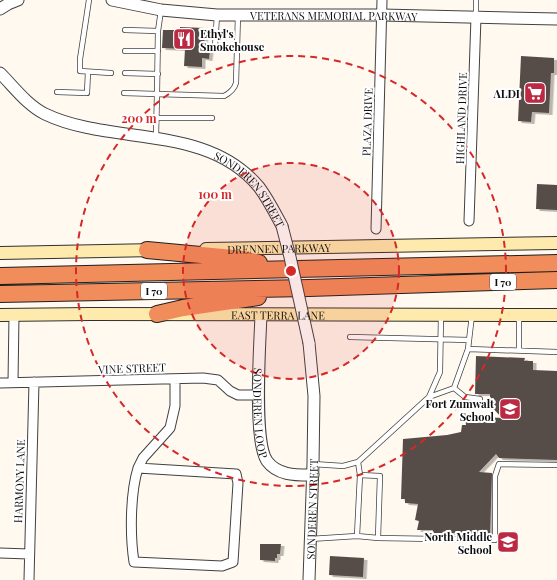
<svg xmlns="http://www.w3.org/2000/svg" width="557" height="580" font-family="'Playfair Display',serif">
	<defs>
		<filter id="shadow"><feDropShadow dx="3.5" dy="2" stdDeviation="0" flood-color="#0004"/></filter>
	</defs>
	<rect width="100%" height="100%" fill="#fff9ef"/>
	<path fill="#564d4a" filter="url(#shadow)" d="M180,27L205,28L204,50H210L209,59L202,58V67L184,66L185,49L162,48L163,30H180Z
		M521,56L554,58V73H551L549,113L532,112L531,122L518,121Z
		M537,184L557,185V210L536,209Z
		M476,356L525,358L524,361H533V370L557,371V460L499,458L496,454L479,472L492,473L490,536H458V533H432L433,530H417L419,521L415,520L418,504L405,503V499H401L403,439L447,435L461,432L462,425H466L465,416L502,418L490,405V394H475Z
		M260,544H281L280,554H277V558H275V561L260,560Z
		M330,556L364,558L363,577L329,575Z"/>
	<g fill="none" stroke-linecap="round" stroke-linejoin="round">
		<g stroke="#414141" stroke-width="6">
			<path id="service" d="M89,0L80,59V71L111,73
				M476,0V17
				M161,10L158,31L157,94L224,96C230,93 234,90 236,83L238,15
				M125,30L158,31
				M215,47L217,15
				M125,51H158
				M125,73L158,74
				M57,92L87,93L88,72
				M124,93L157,94L156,137
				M157,118H212
				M519,316V350
				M350,337L469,340
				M468,349L557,352
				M454,388L465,397L480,399
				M429,397L454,388L468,349L472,315
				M313,464L343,466L358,462L429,397L440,372L441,315
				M360,475L380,476L378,538
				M357,536L360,475L358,462
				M310,539L357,536L378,538L495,540V476L499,464L557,465"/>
		</g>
		<g stroke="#414141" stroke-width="11">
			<path id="minor" d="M469,221L476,17
				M376,229L382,0
				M13,382L14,315
				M0,383L203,378L218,380L230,391L238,395H259
				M138,468L236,474L238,483L233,562L222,566L134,562C130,536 130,494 138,468Z
				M138,468L143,458L170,428L175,406V379
				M0,553L29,554
				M29,580L34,382"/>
		</g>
		<g stroke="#414141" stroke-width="13">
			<g id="tertiary">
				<path id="s1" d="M112,0L161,10L217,15H382L557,19"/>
				<path d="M0,9L8,4L18,0"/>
				<path id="s2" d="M0,73C14,87 27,105 45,114C112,146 206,123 259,187C268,199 275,213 282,226"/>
				<path id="s3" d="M261,315C260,343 253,441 267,461C278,476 297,475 313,475"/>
				<path id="s4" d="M309,580L313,464L314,396L309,343"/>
			</g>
		</g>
		<g stroke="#303030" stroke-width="14">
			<g id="secondary">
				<path id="s5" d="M206,249L557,243"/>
				<path d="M0,253L156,250"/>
				<path id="s6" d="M0,315L90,314L557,315"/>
			</g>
		</g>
		<g stroke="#1f1f1f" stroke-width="18">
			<path id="motorway" d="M147,250L244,259L259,263
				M0,276L557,263
				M0,294L309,288L557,280
				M157,314L183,308L258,297"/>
		</g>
		<use href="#service" stroke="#fff" stroke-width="4.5"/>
		<use href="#minor" stroke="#fff" stroke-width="9"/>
		<use href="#tertiary" stroke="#fff" stroke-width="11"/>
		<use href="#secondary" stroke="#fdeaac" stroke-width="12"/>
		<use href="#motorway" stroke="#f18c5b" stroke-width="16"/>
		<g stroke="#414141" stroke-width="13" stroke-linecap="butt">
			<path id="tertiary-bridge" d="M282,226L290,257L309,343"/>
		</g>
		<use href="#tertiary-bridge" stroke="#fff" stroke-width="11"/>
	</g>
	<circle cx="291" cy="271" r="108" fill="#d62828" fill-opacity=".12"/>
	<g fill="none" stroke="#d62828" stroke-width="2" stroke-dasharray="7 5">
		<circle cx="291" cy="271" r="108"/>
		<circle cx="291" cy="271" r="215"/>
	</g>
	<defs>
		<g id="restaurant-square" transform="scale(1.15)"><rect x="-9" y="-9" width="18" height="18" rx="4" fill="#bb2942" stroke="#fff"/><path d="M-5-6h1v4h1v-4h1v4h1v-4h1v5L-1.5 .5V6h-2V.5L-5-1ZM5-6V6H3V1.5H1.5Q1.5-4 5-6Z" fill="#fff"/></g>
		<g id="supermarket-square" transform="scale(1.15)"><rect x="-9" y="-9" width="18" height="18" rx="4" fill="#bb2942" stroke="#fff"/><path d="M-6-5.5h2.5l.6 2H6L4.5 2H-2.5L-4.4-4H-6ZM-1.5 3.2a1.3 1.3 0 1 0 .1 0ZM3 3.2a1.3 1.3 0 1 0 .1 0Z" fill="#fff"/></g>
		<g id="school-square" transform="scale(1.15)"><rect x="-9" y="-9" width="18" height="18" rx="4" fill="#bb2942" stroke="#fff"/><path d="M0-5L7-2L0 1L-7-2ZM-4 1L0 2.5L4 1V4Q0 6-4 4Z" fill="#fff"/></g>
	</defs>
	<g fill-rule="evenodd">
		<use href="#restaurant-square" x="184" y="39"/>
		<use href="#supermarket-square" x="535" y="93"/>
		<use href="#school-square" x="510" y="409"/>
		<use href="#school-square" x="508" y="542"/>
	</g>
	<g text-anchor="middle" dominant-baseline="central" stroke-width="4" stroke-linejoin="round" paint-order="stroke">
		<g fill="#fff" stroke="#565656" stroke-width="1">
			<rect x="490" y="274" width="26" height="16" rx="3"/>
			<rect x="141" y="283" width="26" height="16" rx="3"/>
		</g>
		<g font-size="10" font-weight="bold" fill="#0e0e0e">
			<text x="503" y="282">I 70</text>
			<text x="154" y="291">I 70</text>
		</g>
		<g font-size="11" fill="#0e0e0e" stroke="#fff">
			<text stroke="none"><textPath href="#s1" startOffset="223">VETERANS MEMORIAL PARKWAY</textPath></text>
			<text transform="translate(461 118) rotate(-88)">HIGHLAND DRIVE</text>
			<text transform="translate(367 122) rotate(-88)">PLAZA DRIVE</text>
			<text stroke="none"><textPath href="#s2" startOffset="287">SONDEREN STREET</textPath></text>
			<text stroke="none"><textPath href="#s5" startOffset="73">DRENNEN PARKWAY</textPath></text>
			<text stroke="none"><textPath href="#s6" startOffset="278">EAST TERRA LANE</textPath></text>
			<text transform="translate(132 368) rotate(-2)">VINE STREET</text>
			<text stroke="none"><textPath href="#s3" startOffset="98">SONDEREN LOOP</textPath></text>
			<text transform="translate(19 481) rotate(-88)">HARMONY LANE</text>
			<text stroke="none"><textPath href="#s4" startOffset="71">SONDEREN STREET</textPath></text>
		</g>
		<g font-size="11" font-weight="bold" fill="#0e0e0e" stroke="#fff" text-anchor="end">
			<text x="200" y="33" text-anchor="start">Ethyl's<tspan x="200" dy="13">Smokehouse</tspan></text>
			<text x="520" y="93">ALDI</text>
			<text x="494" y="403">Fort Zumwalt<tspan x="494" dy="13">School</tspan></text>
			<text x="492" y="536">North Middle<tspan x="492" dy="13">School</tspan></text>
		</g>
	</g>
	<circle cx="291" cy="271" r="6" fill="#d62828" stroke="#fff" stroke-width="2"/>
	<g font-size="12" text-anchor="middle" font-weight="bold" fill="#d62828" stroke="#fff" stroke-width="4" stroke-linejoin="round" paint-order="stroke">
		<text x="139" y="123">200 m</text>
		<text x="215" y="199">100 m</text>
	</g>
</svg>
